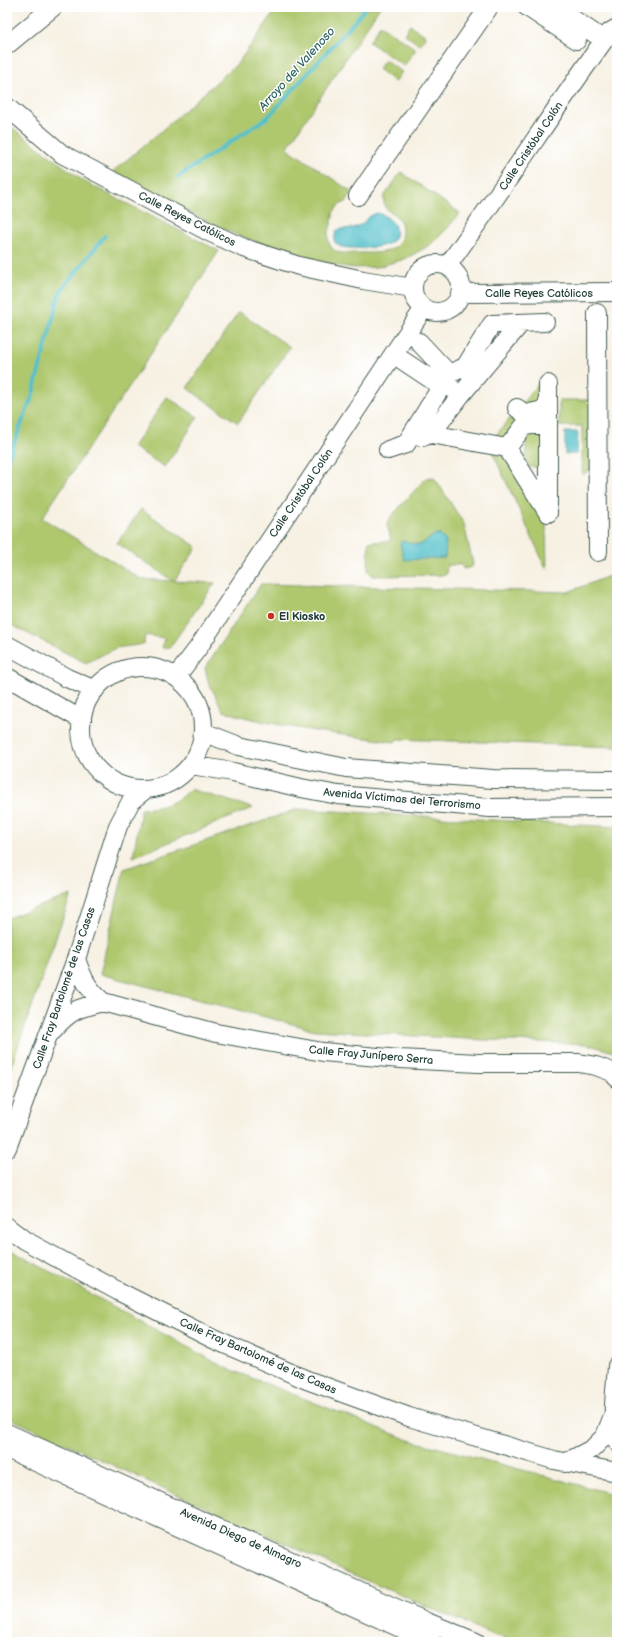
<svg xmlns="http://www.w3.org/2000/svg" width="624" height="1649" font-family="'Balsamiq Sans',sans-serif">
	<rect width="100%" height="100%" fill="#fff"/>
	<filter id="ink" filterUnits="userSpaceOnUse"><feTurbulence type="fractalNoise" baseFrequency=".025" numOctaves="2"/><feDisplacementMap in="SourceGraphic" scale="8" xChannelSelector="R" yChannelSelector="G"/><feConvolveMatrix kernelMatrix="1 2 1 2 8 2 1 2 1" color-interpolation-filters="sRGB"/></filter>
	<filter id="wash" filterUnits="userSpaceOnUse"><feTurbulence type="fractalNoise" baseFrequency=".012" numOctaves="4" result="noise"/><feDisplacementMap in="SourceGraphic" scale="16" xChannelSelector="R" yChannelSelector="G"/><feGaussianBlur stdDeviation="0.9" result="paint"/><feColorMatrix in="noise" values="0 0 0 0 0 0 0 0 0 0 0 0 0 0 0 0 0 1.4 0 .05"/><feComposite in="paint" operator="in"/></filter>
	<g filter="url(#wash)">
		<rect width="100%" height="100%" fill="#f7f1e3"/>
		<path fill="#afc86e" stroke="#678251" d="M278,7H380L287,148L352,192L346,202L339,205L333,213C334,224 325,232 329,243C330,246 333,250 337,252C343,254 352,253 358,253C378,253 403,255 402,228C401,214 389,214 385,207C384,204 384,200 383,198L401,172L460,213L446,230L430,245L405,259L377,267L355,268L340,266L282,251L232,233L110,174L160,132L238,63Z
			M380,25L416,49L404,66L369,42Z
			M410,25L426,36L420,45L404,34Z
			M385,60L402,72L395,82L378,69Z
			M7,124L85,182L219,251L42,518L141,579L173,581L117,543L141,509L197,547L174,581L215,583L170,647L162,648L164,638L145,635L144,644L116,648L86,663L7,623Z
			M239,312L290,347L238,423L187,388Z
			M540,382L546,408L519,407Z
			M167,397L198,417L165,467L133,447Z
			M559,400H593L592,469L582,475V426H559Z
			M516,411L525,416L508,443L492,440Z
			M526,428H546V467H526Z
			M490,447L503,450L546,521L547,570Z
			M432,477L436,480L464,524L473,564L472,567L463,569L462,565H447L446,575L373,576L368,571L369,542L391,541L387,525L389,519L426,478Z
			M617,573V747L397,739L395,742C338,734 278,728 223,711L208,681L205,668L261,584L568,592Z
			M190,789L253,808L133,857L141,809C162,807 174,805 190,789Z
			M298,809L617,827V1053L586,1044L484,1040L315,1030L100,974L124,869Z
			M71,895L7,1078V1008L8,1004L7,998V918Z
			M7,1248L224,1367L409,1440L617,1495V1642H520L493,1635L363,1579L7,1417Z"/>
		<path fill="#52c0ca" stroke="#387e7f" d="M377,213C390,215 403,230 391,242C384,249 350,249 341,247C338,246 336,243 334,241L336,231C343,227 351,230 358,226C366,222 367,216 377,213Z
			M565,432H578L577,454H565Z
			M436,534H439L446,541L445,558L404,560L400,544L402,541L420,545Z"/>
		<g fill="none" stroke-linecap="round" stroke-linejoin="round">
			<path stroke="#52c0ca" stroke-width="4" d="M178,177L268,117L354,22L366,7
				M7,461L32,397L60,292L105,236"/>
		</g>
	</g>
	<g filter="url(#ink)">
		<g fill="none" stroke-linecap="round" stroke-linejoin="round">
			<g stroke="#3f584e" stroke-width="20">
				<path id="minor" d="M527,7L577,40
					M555,7L604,40
					M7,45L53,7
					M7,107L62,154L211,233L244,248L299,266L363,280L413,288
					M358,196L489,7
					M413 288a24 24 0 1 1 48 0a24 24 0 1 1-48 0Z
					M447,266C503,190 554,109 610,32L617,28
					M460,293L617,292
					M597,313L598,552
					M419,342L449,374L465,367L492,324L545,322
					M402,360L441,386
					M444,382L460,396L521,323
					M517,408L525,414L548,409
					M431,434L507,448L548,513V384
					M422,437L431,434L460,396
					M507,448L524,426L548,423
					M388,450L406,444L449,374
					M7,645L67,678L95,690
					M81 728a61 61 0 1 1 122 0a61 61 0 1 1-122 0Z
					M7,677L82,720
					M176,677L198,648L424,308
					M203,732L239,746L346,768L493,779L617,780
					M191,765L233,772L301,788L338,795L490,808L617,807
					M76,959C83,979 87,988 103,1002L216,1033L323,1052L400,1059L478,1063H579L596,1066L612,1072L617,1078
					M53,1030C70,1010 78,1008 103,1002
					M7,1148L76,959L118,826L131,801L146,789
					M7,1227L24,1240L118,1291L213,1339L307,1380L409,1417L554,1460L617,1472
					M617,1366C616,1384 610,1427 617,1442
					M7,1433L427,1622L476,1642
					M7,1449L431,1642
					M565,1463L592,1449L605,1436L612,1418"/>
			</g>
			<use href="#minor" stroke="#fff" stroke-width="18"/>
		</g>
	</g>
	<circle fill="#c8321e" stroke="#fff" stroke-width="1.5" cx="271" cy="616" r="4"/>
	<g text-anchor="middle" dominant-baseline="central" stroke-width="3" stroke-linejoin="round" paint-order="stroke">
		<g font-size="11" fill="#1f3d34" stroke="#fff">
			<text transform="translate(531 146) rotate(-56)">Calle Cristóbal Colón</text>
			<text transform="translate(187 219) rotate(27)">Calle Reyes Católicos</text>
			<text x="539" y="293">Calle Reyes Católicos</text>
			<text transform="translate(301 493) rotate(-56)">Calle Cristóbal Colón</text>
			<text transform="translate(402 799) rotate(5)">Avenida Víctimas del Terrorismo</text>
			<text transform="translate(64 988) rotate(-71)">Calle Fray Bartolomé de las Casas</text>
			<text transform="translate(371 1055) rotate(5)">Calle Fray Junípero Serra</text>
			<text transform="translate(258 1356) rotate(24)">Calle Fray Bartolomé de las Casas</text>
			<text transform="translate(241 1538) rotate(24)">Avenida Diego de Almagro</text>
		</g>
		<g font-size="11" font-weight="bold" fill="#1f3d34" stroke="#fff" text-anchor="start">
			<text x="279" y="616">El Kiosko</text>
		</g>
		<g font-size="12" font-style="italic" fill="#2e6461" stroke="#fff">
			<text transform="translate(297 69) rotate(-48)">Arroyo del Valenoso</text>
		</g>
	</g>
	<rect width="624" height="1649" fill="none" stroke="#fff" stroke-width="24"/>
</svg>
